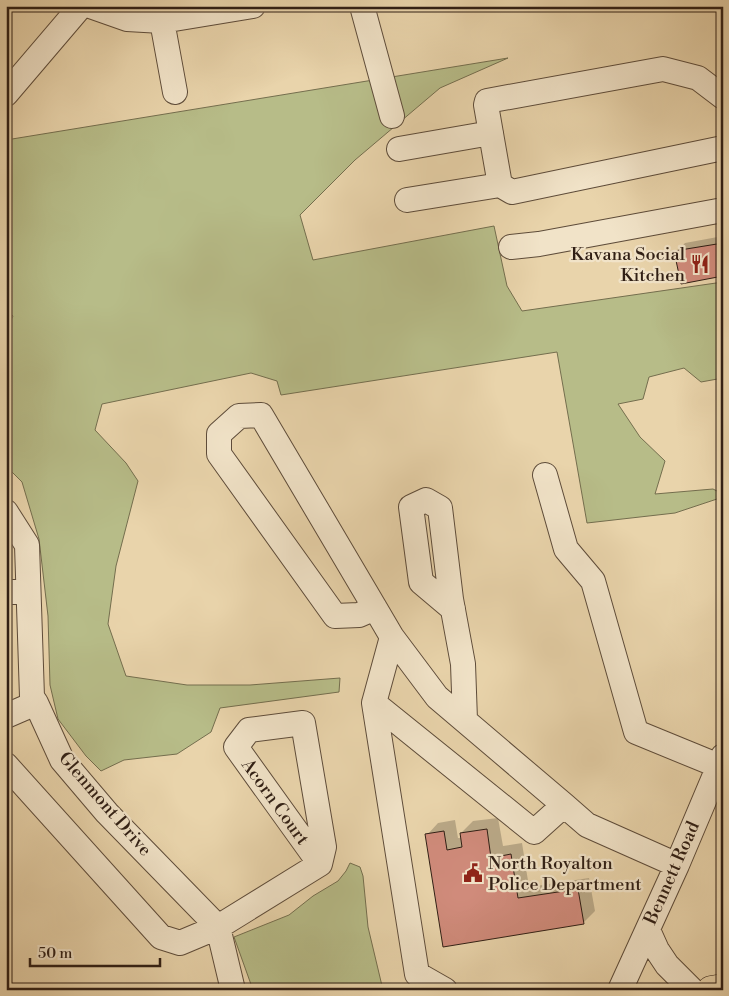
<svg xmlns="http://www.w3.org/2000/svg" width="729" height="996" font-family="'Libre Bodoni',serif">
	<rect width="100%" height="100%" fill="#e9d4ab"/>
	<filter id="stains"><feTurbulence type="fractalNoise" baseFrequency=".004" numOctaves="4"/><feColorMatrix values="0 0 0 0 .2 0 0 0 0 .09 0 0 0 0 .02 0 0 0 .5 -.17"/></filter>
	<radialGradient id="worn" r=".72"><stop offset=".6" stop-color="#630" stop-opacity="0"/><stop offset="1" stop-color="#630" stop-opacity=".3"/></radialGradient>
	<path fill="#b7bc88" stroke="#746e4e" d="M508,58L440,88L355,160L300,215L313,260L494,226L507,286L522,311L723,282V378L701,382L684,368L649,377L643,399L618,404L640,437L665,461L655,494L713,489L723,494V497L675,513L587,523L557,352L281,395L277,381L251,373L102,404L95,430L126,463L138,481L116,566L108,624L126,676L187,685H250L340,678L339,692L220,708L211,732L177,754L124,760L101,771L86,756L58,719L50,685L48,616L39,539L22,482L6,466V330L13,316L6,309V140Z
		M350,863L360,867L363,876L368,927L383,990H253L234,937L289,915L313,896L338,881L346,871Z"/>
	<path fill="#0003" d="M723,236V275L676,252L685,243Z
		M498,818L503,846L522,843L529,887L589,878L595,911L583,923L444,945L427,835L438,823L455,820L458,838H462L461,833L473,821Z"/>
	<path fill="#d08b7b" stroke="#301f15" d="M723,243V276L681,284L674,251Z
		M487,829L491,858L511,854L518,898L578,889L584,924L443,947L425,834L444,831L447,850L462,847L460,833Z"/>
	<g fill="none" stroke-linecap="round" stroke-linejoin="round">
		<g stroke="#5e4c3a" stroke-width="26">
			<path id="minor" d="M90,6L127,19L162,21L253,6
				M362,6L392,116
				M162,21L175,92
				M6,94L81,6
				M723,97L698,78L663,69L487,101L486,105L500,185L512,192L723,148
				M399,149L491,133
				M407,200L500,185
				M511,247L539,244L723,210
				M545,475L566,549L593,581L636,732L719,766
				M6,512L27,545L32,697L36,703L62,760L107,813L218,927L233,990
				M6,592H28
				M375,608L359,615L335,616L219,454V434L239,416L261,415L375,608L392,637L437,697L564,805L587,825L677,865
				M453,609L421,582L411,507L426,500L440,508L451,599L463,664L465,720
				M392,637L374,703L417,974L445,990
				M374,703L534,832L564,805
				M6,716L36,703
				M6,765L161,937L180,943L218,927L320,864L324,847L303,723L249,730L236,747L320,864
				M648,930L657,950L667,965L692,990
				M620,990L677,865L723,756"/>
		</g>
		<g stroke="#301f15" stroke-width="29">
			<path id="major" d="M711,990L723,988"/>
		</g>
		<use href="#minor" stroke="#f1e3c8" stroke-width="24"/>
		<use href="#major" stroke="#e9d4ab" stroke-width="28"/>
	</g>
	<defs>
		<g id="restaurant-bare" transform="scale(1.5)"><path d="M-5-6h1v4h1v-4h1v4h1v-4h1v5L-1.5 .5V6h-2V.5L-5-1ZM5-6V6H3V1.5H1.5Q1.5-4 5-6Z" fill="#8f2418" stroke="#f1e3c8" stroke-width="2.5" paint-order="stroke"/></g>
		<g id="civic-bare" transform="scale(1.5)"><path d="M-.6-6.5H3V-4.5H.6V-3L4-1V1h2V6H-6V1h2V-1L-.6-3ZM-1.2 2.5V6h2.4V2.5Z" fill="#8f2418" stroke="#f1e3c8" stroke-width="2.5" paint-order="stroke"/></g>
	</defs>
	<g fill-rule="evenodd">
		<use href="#restaurant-bare" x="700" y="264"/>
		<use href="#civic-bare" x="473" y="873"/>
	</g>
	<g text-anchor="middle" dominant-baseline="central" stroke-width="4.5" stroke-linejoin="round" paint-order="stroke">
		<g font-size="18" fill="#301f15" stroke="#f1e3c8" text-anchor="end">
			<text x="685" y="254">Kavana Social<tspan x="685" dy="21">Kitchen</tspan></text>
			<text x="488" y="863" text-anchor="start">North Royalton<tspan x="488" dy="21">Police Department</tspan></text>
		</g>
		<g font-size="18" fill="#301f15" stroke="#f1e3c8">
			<text transform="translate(275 802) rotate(54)">Acorn Court</text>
			<text transform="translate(105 804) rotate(49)">Glenmont Drive</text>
			<text transform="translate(672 873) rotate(-66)">Bennett Road</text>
		</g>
	</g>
	<rect width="729" height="996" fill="none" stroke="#e9d4ab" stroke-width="25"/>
	<rect x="8" y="8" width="714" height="981" fill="none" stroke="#301f15" stroke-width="2.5"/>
	<rect x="12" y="12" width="704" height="971" fill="none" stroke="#301f15"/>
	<path d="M30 958v8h130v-8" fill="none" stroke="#301f15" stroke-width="2.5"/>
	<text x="38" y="958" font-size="15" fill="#301f15" stroke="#f1e3c8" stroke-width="4" paint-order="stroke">50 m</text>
	<rect width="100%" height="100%" filter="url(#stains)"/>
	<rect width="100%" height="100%" fill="url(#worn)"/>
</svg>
